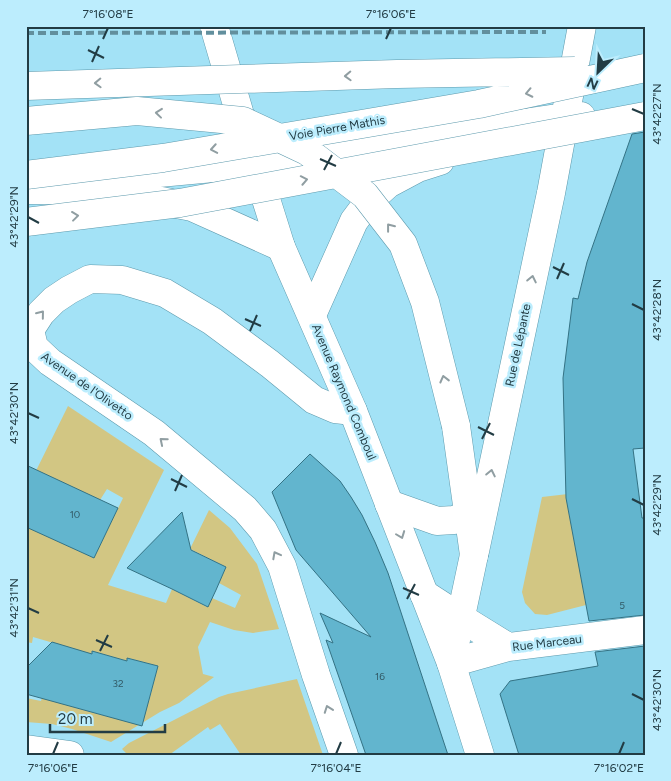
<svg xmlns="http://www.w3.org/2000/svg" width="671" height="781" font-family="Figtree,sans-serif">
	<rect width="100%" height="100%" fill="#a3e2f6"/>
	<path fill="#d2c683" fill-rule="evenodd" d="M68,406L164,470L108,585L166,603L172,589L207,607L212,598L235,608L241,595L219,583L226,567L190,549L209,510L230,528L257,564L279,629L253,633L234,630L210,622L198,647L203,674L214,677L179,703L160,712L111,742L72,729L52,724L26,722V698L41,701L57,644L33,637L32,643L26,642V491ZM65,484L100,500L107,489L123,498L94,558L29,528ZM92,651L127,661L128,658L158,666L149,701L113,718L76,708Z
		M568,494L586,605L547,615L535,614L525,603L522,592L542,497Z
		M297,679L323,755H241L220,724L210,730L208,727L169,755H128L122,749L129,743L219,697L228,694Z"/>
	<path fill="#62b5ce" stroke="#347284" d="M645,132V448L633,449L642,518H645V615L589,621L566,498L563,378L573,298L578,299L587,262L632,134Z
		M310,454L340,481L351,497L362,515L375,542L388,573L448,755H366L326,640L333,643L320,613L371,637L296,550L272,492Z
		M26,465L118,508L94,558L26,527Z
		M182,512L191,550L226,567L216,590L208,607L172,589L127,568Z
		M52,642L92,654V651L127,661V658L158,666L142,726L26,694V668Z
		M645,646V755H519L500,694L510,681L598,666L595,652Z"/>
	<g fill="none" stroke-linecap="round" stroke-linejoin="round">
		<g stroke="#5d9aad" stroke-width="29">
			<path id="street" d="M254,163L564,117L581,116
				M312,315L354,221L369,201L388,184L418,168L440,161
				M389,504L437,521L454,520L483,510
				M475,551L551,193L582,26
				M424,594L461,618L508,647
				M451,663L508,647L645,630
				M26,749L70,755
				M344,755L316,675L282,566L263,530L245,509L154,433L50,362L34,347L30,330L41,313L54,300L69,290L90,279L122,280L165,293L212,321L270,364L314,400L335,409L353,411"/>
		</g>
		<g stroke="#5d9aad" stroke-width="29">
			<path id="secondary" d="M214,26L245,132L281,247L353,411L451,663L480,755
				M451,663L474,555"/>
		</g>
		<g stroke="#5d9aad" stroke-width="29">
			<path id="highway" d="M105,178L213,168L254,163
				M26,190L110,191L192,207L281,247
				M456,426L474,555"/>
		</g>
		<use href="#street" stroke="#fff" stroke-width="28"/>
		<use href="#secondary" stroke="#fff" stroke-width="28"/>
		<use href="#highway" stroke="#fff" stroke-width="28"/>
		<path stroke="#628f9d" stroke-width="4" stroke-dasharray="8 4" stroke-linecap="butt" d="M26,33L546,32"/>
		<g stroke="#5d9aad" stroke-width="29" stroke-linecap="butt">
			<path id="highway-bridge" d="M26,86L397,74L575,71
				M26,121L137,111L243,121L307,151L365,195L403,244L425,302L456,426
				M26,175L163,158L479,104L645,68
				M26,222L180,203L645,116"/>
		</g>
		<use href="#highway-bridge" stroke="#fff" stroke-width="28"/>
	</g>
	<defs><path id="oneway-chevron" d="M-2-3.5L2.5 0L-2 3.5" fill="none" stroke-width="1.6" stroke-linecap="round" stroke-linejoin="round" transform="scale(1.25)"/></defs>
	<g stroke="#909ea2">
		<use href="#oneway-chevron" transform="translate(348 76) rotate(178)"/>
		<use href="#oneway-chevron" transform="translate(98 83) rotate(178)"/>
		<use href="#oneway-chevron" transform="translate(529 93) rotate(168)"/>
		<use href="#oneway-chevron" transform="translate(159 113) rotate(-174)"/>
		<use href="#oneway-chevron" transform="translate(214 149) rotate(170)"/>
		<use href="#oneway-chevron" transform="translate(304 180) rotate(-11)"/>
		<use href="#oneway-chevron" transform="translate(75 216) rotate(-7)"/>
		<use href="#oneway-chevron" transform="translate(390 227) rotate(-128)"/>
		<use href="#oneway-chevron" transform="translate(532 279) rotate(-78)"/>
		<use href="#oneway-chevron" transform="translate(41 314) rotate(-51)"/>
		<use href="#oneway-chevron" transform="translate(444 379) rotate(-104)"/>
		<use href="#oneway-chevron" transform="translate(163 441) rotate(-140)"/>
		<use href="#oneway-chevron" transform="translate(491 473) rotate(-78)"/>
		<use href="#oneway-chevron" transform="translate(401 535) rotate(69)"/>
		<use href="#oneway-chevron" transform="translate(276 555) rotate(-118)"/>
		<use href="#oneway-chevron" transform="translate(328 709) rotate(-110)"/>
	</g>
	<path fill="none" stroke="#223c44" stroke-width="2" d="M103,39L108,28M386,39L391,28M88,50L104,58M92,62L99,46M632,109L644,114M320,159L336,166M324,170L332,155M28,217L39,223M553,267L569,275M557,279L564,263M632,304L644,310M245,319L261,326M250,331L257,315M28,413L39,418M478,427L494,435M482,439L490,423M171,479L187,487M175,491L182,475M632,499L644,505M403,588L419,595M407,599L415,584M28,608L39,613M96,640L112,647M100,651L108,635M632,694L644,700M53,754L58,742M336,754L341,742M619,754L624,742"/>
	<g text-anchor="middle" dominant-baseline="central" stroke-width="5" stroke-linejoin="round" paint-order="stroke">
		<g font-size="10" fill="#325a66">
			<text x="75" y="514">10</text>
			<text x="622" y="605">5</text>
			<text x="380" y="676">16</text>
			<text x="118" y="683">32</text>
		</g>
		<g font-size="12" fill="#223c44" stroke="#bcedfd">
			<text transform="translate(337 128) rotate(-10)">Voie Pierre Mathis</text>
			<text transform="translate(518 345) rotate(-78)">Rue de Lépante</text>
			<text transform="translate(87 386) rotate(35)">Avenue de l'Olivetto</text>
			<text transform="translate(344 392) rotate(67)">Avenue Raymond Comboul</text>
			<text transform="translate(547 643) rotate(-7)">Rue Marceau</text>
		</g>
	</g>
	<rect width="671" height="781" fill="none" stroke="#bcedfd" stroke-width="55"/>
	<g transform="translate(598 72) rotate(205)" stroke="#bcedfd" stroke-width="4" paint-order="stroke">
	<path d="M0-4L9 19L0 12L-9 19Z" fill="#223c44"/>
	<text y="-8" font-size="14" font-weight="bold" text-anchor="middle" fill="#223c44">N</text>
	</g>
	<path d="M50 724v8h115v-8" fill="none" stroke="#223c44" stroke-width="2.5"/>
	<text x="58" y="724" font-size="15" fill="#223c44" stroke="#bcedfd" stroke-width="4" paint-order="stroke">20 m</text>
	<rect x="28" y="28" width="616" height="726" fill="none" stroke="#223c44" stroke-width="2"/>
	<g font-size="12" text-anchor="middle" fill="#223c44">
		<text x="108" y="18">7°16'08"E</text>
		<text x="391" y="18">7°16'06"E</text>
		<text transform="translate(657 114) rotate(-90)" y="4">43°42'27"N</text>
		<text transform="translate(14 217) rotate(-90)" y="4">43°42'29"N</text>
		<text transform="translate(657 310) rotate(-90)" y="4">43°42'28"N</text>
		<text transform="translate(14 413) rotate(-90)" y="4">43°42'30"N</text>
		<text transform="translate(657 505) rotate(-90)" y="4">43°42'29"N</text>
		<text transform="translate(14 608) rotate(-90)" y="4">43°42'31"N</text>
		<text transform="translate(657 700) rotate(-90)" y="4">43°42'30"N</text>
		<text x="53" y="772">7°16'06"E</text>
		<text x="336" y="772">7°16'04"E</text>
		<text x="619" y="772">7°16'02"E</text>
	</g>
</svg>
